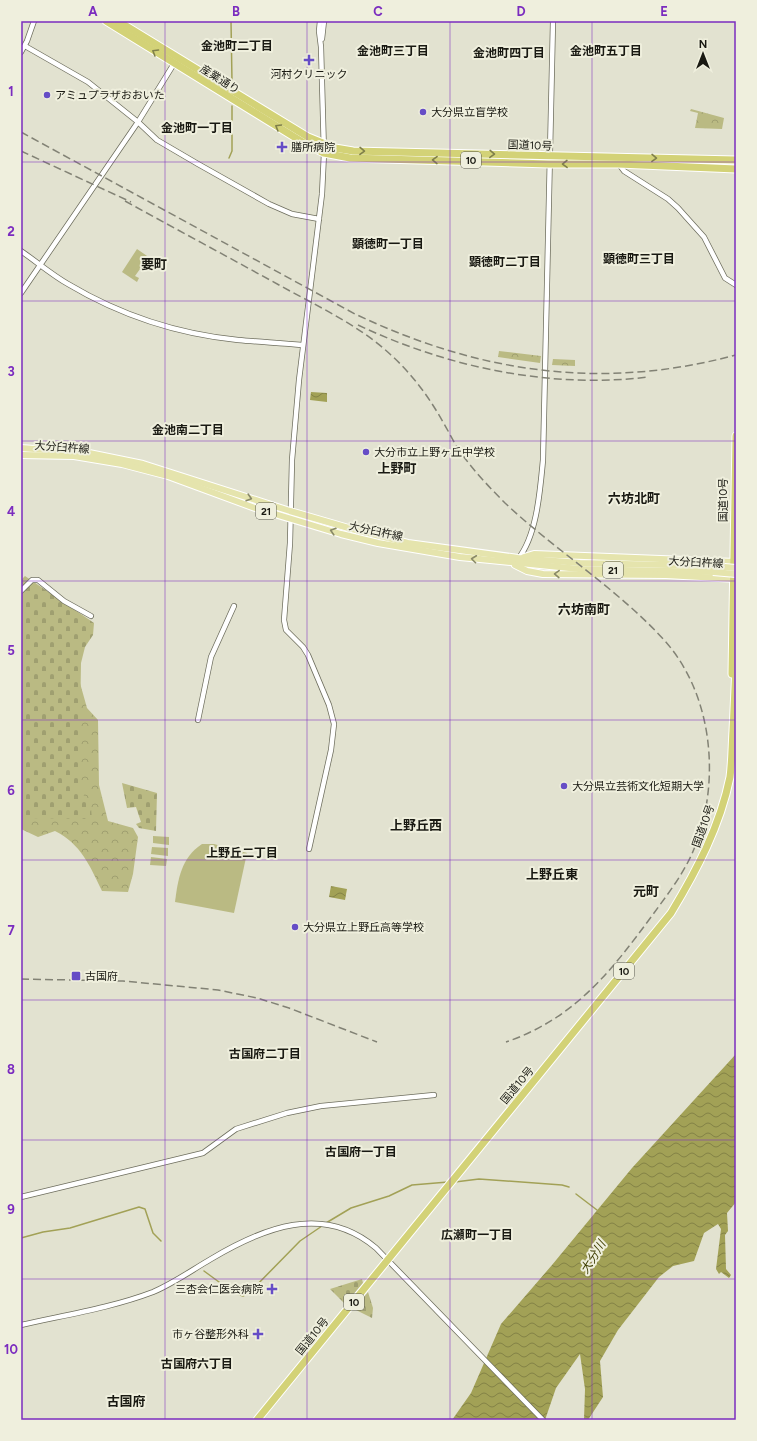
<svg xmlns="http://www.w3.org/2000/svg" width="757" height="1441" font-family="Figtree,'Noto Sans JP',sans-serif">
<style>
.forest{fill:url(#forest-crowns)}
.cemetery{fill:url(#cemetery-stones)}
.garden{fill:#baba83}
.water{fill:url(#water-waves)}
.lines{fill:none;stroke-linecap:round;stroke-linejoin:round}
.stream{stroke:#a2a156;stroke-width:1.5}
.minor-casing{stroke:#6e6e5e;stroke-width:6}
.major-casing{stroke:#fff;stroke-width:8}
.highway-casing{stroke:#fff;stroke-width:9}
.minor{stroke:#fff;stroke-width:4.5}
.major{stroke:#e5e4ad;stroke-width:6}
.highway{stroke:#d3d277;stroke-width:7}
.rail{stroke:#828275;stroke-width:1.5;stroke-dasharray:8 4;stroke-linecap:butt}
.major-bridge-casing{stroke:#fff;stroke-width:8;stroke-linecap:butt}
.major-bridge{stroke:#e5e4ad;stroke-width:6}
.oneway{stroke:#7f7f4a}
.oneway2{stroke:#898967}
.grid{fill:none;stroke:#7b2cbf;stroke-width:1;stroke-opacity:0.55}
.poi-dot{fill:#664dc6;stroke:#efefdd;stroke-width:1.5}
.labels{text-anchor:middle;stroke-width:4;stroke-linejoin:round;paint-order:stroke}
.shield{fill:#efefdd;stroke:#59594f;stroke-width:1}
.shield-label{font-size:10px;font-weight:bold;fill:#191912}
.poi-label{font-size:11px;fill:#191912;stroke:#efefdd;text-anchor:start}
.street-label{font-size:11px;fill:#191912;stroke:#efefdd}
.neighbourhood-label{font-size:12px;font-weight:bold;fill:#191912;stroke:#efefdd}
.water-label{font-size:12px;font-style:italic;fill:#3e3d00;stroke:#efefdd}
.quarter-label{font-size:13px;font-weight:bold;fill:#191912;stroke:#efefdd}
.neatline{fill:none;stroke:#7b2cbf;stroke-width:1.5}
.grid-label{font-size:13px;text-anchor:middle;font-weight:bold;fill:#7b2cbf}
</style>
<defs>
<pattern id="forest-crowns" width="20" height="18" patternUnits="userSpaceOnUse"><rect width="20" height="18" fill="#baba83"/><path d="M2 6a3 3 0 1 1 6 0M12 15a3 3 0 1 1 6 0" fill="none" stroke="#9f9f70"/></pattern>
<pattern id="cemetery-stones" width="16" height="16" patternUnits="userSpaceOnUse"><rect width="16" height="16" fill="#baba83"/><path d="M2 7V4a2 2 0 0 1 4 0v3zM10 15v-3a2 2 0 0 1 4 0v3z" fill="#9f9f70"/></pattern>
<pattern id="water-waves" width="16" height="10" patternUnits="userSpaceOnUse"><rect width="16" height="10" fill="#a2a156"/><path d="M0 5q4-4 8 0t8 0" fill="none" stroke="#838246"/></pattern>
</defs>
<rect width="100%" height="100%" fill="#e2e2d0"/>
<g class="forest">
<polygon points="691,109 724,118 722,129 695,128 698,113 690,111"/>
<polygon points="499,351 541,356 540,363 498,357"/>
<polygon points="553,359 575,360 575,366 552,365"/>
<path d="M 80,683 L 87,708 L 98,720 L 99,785 L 108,821 L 133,828 L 138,837 L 133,874 L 128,892 L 102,891 C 90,866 81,844 55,831 L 38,837 L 21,829 L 21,814 L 70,814 Z"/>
</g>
<g class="cemetery">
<polygon points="25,576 94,623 93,635 85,647 81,663 79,787 91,808 92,819 22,818 21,580"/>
<polygon points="122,783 157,793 156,831 139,828 136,824 141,822 136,807 127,808"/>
<polygon points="362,1279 363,1283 345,1304 330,1289"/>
<polygon points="368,1292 373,1308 372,1318 354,1309"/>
</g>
<g class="garden">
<polygon points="137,249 150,258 142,271 140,269 135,276 139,278 137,282 122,272"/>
<polygon points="153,836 169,837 169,845 153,843"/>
<path d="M 202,844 L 214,844 L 247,853 L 234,913 L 175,902 C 178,879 181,858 202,844 Z"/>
<polygon points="152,847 168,848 168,856 151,854"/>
<polygon points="151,857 167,859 166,866 150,865"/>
</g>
<g class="water">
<polygon points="311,392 327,393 327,402 310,400"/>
<polygon points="331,886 347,889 345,900 329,897"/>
<polygon points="736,1054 736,1202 727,1213 728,1231 725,1235 726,1269 731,1275 729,1278 721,1272 719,1274 716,1269 721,1229 718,1224 704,1233 694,1261 673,1266 659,1277 618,1330 600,1361 603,1397 588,1420 584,1420 585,1389 580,1354 556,1388 545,1420 452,1420 471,1393 501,1324 552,1265 632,1168"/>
</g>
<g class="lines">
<g class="stream">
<polyline points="231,21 232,82"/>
<polyline points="229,158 232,151 232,106"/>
<polyline points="455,1182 479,1179 562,1185 569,1187"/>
<polyline points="576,1194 597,1210"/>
<polyline points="326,1223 351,1208 389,1196 412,1185 448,1182"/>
<polyline points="21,1238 43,1232 70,1228 139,1207 145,1209 153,1233 161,1241"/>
<polyline points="204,1271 234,1293 243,1296 249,1293 300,1241 322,1226"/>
</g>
<g class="minor-casing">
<g id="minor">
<polyline points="322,39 324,21"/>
<polyline points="25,46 88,82 138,122 157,140 198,164 269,204 292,214 319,219"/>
<polyline points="21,52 27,41 34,21"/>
<polyline points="618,163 624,171 668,199 678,208 704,237 725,278 736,285"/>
<path d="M 21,251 C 37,262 52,275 68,284 C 120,315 178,334 238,340 C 259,342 281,343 302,345"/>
<polyline points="21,293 138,122 175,62"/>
<path d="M 518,559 C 537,535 540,491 543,460 L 553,21"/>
<polyline points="21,591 32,580 38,580 64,601 91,616"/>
<polyline points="198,720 211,657 234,606"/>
<polyline points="309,849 331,750 334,724 329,705 308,655 303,647 286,630 284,620 290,543 292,460 299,380 322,194 324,153 321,47 319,31 320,21"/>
<polyline points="21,1197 203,1153 236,1129 287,1113 321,1106 434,1095"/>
<path d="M 21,1325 C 65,1315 111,1308 153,1292 C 174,1283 192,1270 211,1259 C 263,1228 323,1203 376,1248 L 543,1420"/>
</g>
</g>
<g class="major-casing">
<g id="major">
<polyline points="21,448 89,453 143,464 290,511 352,529 408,543 518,558 580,563 713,566"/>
<polyline points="21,455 74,456 122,464 168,476 255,508 341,534 378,543 460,557 579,569 713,572"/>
<polyline points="524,557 534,554 736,562"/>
<polyline points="515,565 527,571 543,574 666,575 736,579"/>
</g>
</g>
<g class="highway-casing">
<g id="highway">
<polyline points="106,21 304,143 324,153 350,158 549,164 618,164 736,169"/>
<polyline points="118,21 308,137 335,148 353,151 736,160"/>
<polyline points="732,674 736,436"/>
<path d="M 257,1420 L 671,913 C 697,870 720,826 730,777 C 732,762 732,746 733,731 C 734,710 735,689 736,667"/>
</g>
</g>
<use href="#minor" class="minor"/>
<use href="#major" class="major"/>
<use href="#highway" class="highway"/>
<g class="rail">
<path d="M 21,132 L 355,314 C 480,373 601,391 736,355"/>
<polyline points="21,151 131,202"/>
<path d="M 125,201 C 176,229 228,257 279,285 C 317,306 359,325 391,355 C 412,374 429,397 443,422 C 449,432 454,443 461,453 C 474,471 489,487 505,503 C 556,551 618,589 665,641 C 712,694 720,777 697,841 C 688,868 670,891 654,913 C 612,970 576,1018 506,1042"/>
<path d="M 358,325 C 447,367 549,389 648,377"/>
<polyline points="21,979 123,981 218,990 257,998 289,1008 377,1042"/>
</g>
<g class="major-bridge-casing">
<g id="major-bridge">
<polyline points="713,566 736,568"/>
<polyline points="713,572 736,574"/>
</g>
</g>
<use href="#major-bridge" class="major-bridge"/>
</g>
<defs><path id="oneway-chevron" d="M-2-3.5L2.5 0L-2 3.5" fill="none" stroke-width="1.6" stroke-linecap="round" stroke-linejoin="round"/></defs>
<g class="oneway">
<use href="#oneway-chevron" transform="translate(155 52) rotate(-149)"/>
<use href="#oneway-chevron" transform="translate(278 127) rotate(-149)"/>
<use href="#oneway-chevron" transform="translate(362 151) rotate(1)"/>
<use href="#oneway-chevron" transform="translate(492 154) rotate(2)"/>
<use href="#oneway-chevron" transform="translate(654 158) rotate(1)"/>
<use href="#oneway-chevron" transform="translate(435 160) rotate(-179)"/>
<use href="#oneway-chevron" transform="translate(565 164) rotate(179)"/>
</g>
<g class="oneway2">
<use href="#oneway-chevron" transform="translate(249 498) rotate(17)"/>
<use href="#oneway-chevron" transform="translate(333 531) rotate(-163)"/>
<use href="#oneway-chevron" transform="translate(474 559) rotate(-173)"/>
<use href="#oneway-chevron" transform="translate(557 574) rotate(-178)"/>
</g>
<path class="grid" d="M 165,21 L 165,1420M 307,21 L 307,1420M 450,21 L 450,1420M 592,21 L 592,1420M 21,162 L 736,162M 21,301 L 736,301M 21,441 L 736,441M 21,581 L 736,581M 21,720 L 736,720M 21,860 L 736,860M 21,1000 L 736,1000M 21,1140 L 736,1140M 21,1279 L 736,1279"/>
<g class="poi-dot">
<path d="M307 54h4v4h4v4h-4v4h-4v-4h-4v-4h4z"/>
<circle cx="47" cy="95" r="4"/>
<circle cx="423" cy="112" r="4"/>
<path d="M280 141h4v4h4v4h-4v4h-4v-4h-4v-4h4z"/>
<circle cx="366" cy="452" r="4"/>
<circle cx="564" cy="786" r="4"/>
<circle cx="295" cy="927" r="4"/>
<rect x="71" y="971" width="10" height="10" rx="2"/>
<path d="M270 1283h4v4h4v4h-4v4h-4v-4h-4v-4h4z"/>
<path d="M256 1328h4v4h4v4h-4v4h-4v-4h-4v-4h4z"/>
</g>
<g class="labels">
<g class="shield">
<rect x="461" y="152" width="20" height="16" rx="3"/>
<rect x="256" y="503" width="20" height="16" rx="3"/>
<rect x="603" y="562" width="20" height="16" rx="3"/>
<rect x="614" y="963" width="20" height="16" rx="3"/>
<rect x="344" y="1294" width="20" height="16" rx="3"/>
</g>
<g class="shield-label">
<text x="471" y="164">10</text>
<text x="266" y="515">21</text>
<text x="613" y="574">21</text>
<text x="624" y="975">10</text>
<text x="354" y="1306">10</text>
</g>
<g class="poi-label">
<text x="309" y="78" text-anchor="middle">河村クリニック</text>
<text x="55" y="99">アミュプラザおおいた</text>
<text x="431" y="116">大分県立盲学校</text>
<text x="291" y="151">膳所病院</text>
<text x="374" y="456">大分市立上野ヶ丘中学校</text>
<text x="572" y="790">大分県立芸術文化短期大学</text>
<text x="303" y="931">大分県立上野丘高等学校</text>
<text x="85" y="980">古国府</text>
<text x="263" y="1293" text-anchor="end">三杏会仁医会病院</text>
<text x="249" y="1338" text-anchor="end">市ヶ谷整形外科</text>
</g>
<g class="street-label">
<text transform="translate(220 79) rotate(32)" y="4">産業通り</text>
<text transform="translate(530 145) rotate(2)" y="4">国道10号</text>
<text transform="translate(62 447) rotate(4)" y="4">大分臼杵線</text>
<text transform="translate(723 500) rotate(-90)" y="4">国道10号</text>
<text transform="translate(376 531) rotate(12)" y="4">大分臼杵線</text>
<text transform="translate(696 562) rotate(3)" y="4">大分臼杵線</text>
<text transform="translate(703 826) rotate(-70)" y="4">国道10号</text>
<text transform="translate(517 1085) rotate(-50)" y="4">国道10号</text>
<text transform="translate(312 1336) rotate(-51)" y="4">国道10号</text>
</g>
<g class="neighbourhood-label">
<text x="237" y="50">金池町二丁目</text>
<text x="393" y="55">金池町三丁目</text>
<text x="606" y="55">金池町五丁目</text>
<text x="509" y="57">金池町四丁目</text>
<text x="197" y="132">金池町一丁目</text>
<text x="388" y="248">顕徳町一丁目</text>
<text x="639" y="263">顕徳町三丁目</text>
<text x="505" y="266">顕徳町二丁目</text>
<text x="188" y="434">金池南二丁目</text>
<text x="242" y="857">上野丘二丁目</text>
<text x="265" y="1058">古国府二丁目</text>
<text x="361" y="1156">古国府一丁目</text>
<text x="477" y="1239">広瀬町一丁目</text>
<text x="197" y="1368">古国府六丁目</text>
</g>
<g class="water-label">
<text transform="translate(593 1257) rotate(-58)" y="4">大分川</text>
</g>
<g class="quarter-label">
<text x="154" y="269">要町</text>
<text x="397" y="473">上野町</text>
<text x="634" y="503">六坊北町</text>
<text x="584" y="614">六坊南町</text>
<text x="416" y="830">上野丘西</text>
<text x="552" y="879">上野丘東</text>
<text x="646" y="896">元町</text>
<text x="126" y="1406">古国府</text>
</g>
</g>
<rect width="757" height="1441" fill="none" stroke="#efefdd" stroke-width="44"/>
<g transform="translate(703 54)" stroke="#efefdd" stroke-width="3" paint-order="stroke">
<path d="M0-3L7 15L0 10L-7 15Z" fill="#191912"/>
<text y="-6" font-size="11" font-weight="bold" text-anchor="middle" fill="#191912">N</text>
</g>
<rect x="22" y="22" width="713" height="1397" class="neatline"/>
<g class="grid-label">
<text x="93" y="16">A</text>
<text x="236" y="16">B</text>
<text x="378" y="16">C</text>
<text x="521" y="16">D</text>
<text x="664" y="16">E</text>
<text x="11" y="96">1</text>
<text x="11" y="236">2</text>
<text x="11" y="376">3</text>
<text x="11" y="516">4</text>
<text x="11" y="655">5</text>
<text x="11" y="795">6</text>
<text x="11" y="935">7</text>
<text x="11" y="1074">8</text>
<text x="11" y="1214">9</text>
<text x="11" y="1354">10</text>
</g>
</svg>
